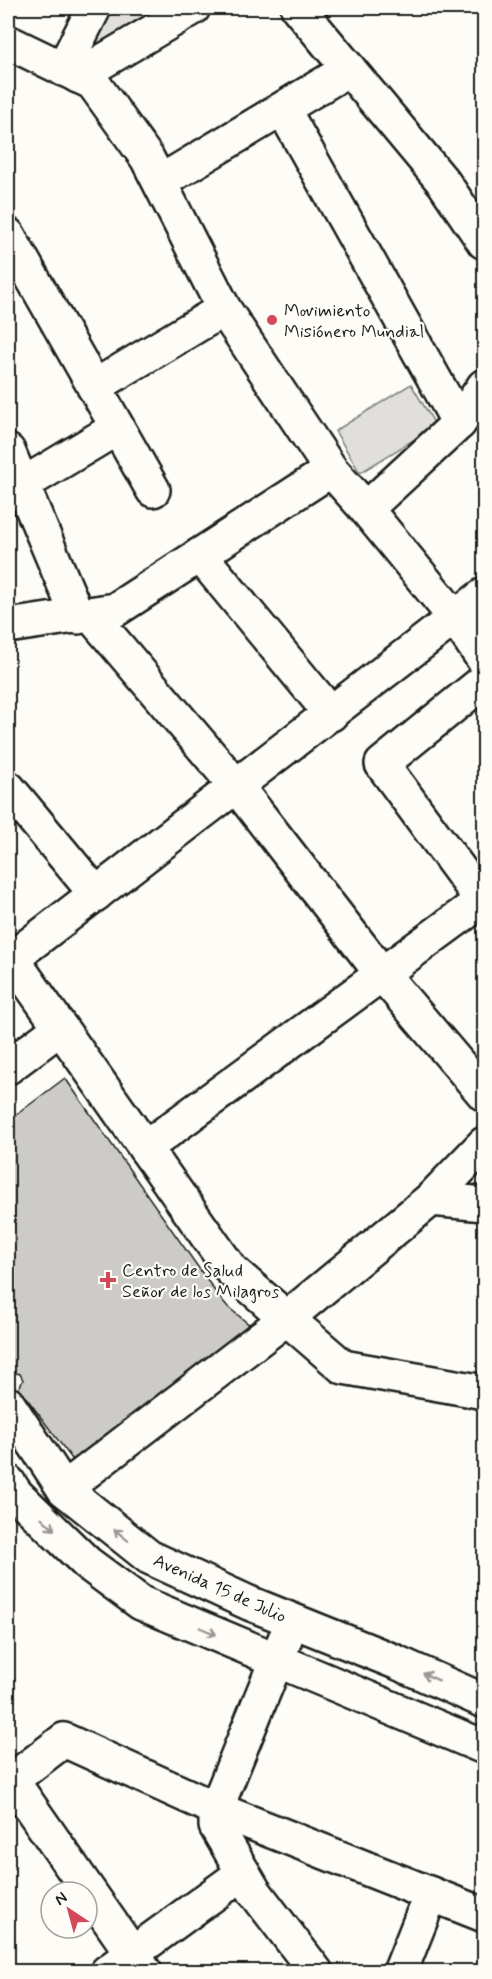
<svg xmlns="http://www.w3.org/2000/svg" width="492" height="1979" font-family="Mynerve,sans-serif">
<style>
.green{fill:#e0dfdb;stroke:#7e7e7c;stroke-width:1.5}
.building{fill:#cccbc8;stroke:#1c1c1c;stroke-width:1.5}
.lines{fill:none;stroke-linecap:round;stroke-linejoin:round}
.minor-casing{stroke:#1c1c1c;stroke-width:38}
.minor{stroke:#fdfcf7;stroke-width:33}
.oneway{stroke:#989794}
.poi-dot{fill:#d1495b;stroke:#fdfcf7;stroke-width:2}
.labels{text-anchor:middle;stroke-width:4.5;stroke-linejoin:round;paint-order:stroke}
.poi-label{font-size:18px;fill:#1c1c1c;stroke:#fdfcf7;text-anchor:start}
.street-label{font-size:18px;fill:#1c1c1c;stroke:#fdfcf7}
</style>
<rect width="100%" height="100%" fill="#fdfcf7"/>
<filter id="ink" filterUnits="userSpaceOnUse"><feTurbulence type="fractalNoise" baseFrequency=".0167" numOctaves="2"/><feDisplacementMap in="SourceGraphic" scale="12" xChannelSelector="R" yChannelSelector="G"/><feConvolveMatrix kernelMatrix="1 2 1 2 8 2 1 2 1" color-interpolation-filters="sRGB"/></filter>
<g filter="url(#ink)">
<g class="green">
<polygon points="103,8 174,8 93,49 86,43"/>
<polygon points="411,384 436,426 360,473 335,431"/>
</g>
<polygon class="building" points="65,1078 217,1294 228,1307 256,1330 78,1467 19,1388 23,1380 20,1374 8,1371 8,1121"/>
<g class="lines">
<g class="minor-casing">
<g id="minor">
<polyline points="298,8 444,183 484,242"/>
<polyline points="8,42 93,83 147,158 224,309 331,470 366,509 456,619 484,660"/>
<polyline points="63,69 94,8"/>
<polyline points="78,76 193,8"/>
<polyline points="283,109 459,423"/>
<polyline points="160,182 349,69"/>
<polyline points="8,235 153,490"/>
<polyline points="94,387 224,309"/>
<polyline points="8,451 78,617"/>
<polyline points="22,485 117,428"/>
<polyline points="366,509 459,423 484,386"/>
<polyline points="200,555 331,714"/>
<polyline points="90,614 237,787 382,974 484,1094"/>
<polyline points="8,626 115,610 331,470"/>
<polyline points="484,681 382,764 484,903"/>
<polyline points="8,788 96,894"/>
<polyline points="8,953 231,1270 343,1367 484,1392"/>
<polyline points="11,959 484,595"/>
<polyline points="8,1067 60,1028"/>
<polyline points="145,1148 484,899"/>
<polyline points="431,1199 484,1204"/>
<polyline points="8,1404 64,1489 149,1557 249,1603 396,1662 484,1701"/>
<polyline points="8,1482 16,1494 87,1563 141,1603 484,1747"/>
<polyline points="64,1489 287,1318 431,1199 484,1144"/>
<polyline points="285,1639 216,1809 216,1826 254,1891 316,1972"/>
<polyline points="8,1775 145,1972"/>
<polyline points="8,1783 64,1740 216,1809 484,1915"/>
<polyline points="107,1972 243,1873"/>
<polyline points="400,1972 431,1894"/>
</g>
</g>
<use href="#minor" class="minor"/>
</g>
<defs><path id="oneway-shaft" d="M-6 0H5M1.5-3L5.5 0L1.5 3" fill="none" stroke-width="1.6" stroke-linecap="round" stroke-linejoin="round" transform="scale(1.5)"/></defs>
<g class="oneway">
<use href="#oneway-shaft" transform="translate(48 1524) rotate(44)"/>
<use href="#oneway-shaft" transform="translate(121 1535) rotate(-141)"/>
<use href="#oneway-shaft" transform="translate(208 1631) rotate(23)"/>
<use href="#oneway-shaft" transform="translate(431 1677) rotate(-156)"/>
</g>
</g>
<g class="poi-dot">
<circle cx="272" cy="320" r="6"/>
<path d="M105 1271h6v6h6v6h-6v6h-6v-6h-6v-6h6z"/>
</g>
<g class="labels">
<g class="poi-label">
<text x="284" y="316">Movimiento<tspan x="284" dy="21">Misiónero Mundial</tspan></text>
<text x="122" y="1276">Centro de Salud<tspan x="122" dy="21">Señor de los Milagros</tspan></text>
</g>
<g class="street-label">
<text transform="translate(220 1588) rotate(24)" y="6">Avenida 15 de Julio</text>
</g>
</g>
<rect width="492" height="1979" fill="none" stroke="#fdfcf7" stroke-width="30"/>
<rect x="15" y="15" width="462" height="1949" fill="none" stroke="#1c1c1c" stroke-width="2" filter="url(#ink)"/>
<g transform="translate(69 1910) rotate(324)"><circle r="28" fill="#fdfcf7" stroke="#a3a29f" stroke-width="1.5"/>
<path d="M0-4.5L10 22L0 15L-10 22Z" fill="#d1495b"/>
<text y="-9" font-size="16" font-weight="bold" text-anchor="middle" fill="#1c1c1c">N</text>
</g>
</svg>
